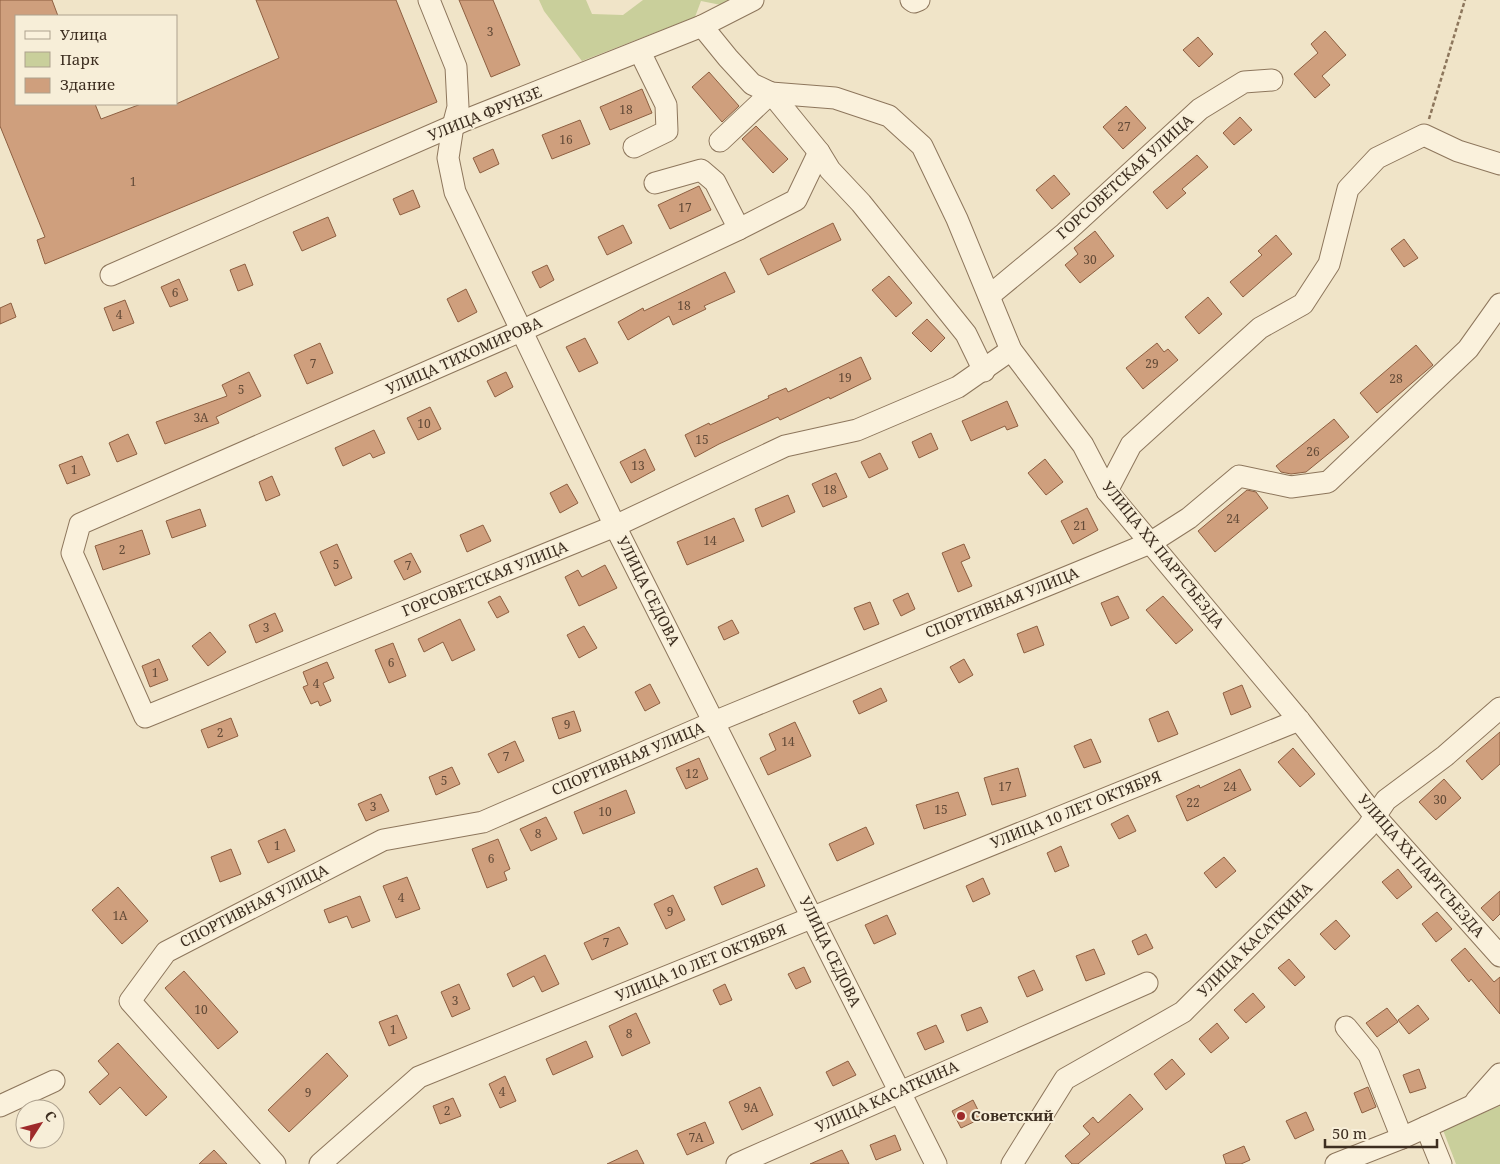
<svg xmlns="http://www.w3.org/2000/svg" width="1500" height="1164" font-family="'Noto Serif',serif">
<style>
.green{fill:#c9cf9b}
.building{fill:#cf9f7d;stroke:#8d5f41}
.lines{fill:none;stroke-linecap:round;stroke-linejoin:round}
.minor-casing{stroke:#8d765c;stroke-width:23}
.path{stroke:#8d765c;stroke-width:2.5;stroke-dasharray:4 2.5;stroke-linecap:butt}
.minor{stroke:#faf1dc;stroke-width:21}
.poi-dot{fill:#9e2a2b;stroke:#f7eed8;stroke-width:2}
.labels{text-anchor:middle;stroke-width:4;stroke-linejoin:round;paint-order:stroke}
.number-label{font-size:12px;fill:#624a37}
.street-label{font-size:15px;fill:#3d2e20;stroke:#f7eed8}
.poi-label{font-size:15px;font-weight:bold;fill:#3d2e20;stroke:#f7eed8;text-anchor:start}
</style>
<rect width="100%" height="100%" fill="#f0e4c8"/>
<g class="green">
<polygon points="539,0 586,0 592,14 623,15 643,0 737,0 726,6 701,1 695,17 582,61 544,11"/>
<polygon points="1500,1106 1500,1164 1456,1164 1443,1130"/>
</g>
<g class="building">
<polygon points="0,0 52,0 58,16 16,16 16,104 95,104 101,119 141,104 176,104 279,58 256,0 396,0 437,102 45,264 37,240 45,237 0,126"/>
<polygon points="459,0 493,0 520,65 491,77"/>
<polygon points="1325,31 1346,55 1322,76 1330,85 1315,98 1294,74 1318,53 1311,44"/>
<polygon points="1198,37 1213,54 1199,67 1183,50"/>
<polygon points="709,72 739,106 722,122 692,87"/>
<polygon points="642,89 652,113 610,130 600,107"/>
<polygon points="1126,106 1146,128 1123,149 1103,127"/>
<polygon points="1240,117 1252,130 1234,145 1223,133"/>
<polygon points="580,120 590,144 552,159 542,135"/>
<polygon points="756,126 788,159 773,173 742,139"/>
<polygon points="493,149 499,164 480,173 473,158"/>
<polygon points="1197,155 1208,167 1182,189 1186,193 1167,209 1153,192"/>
<polygon points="1054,175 1070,194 1052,209 1036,190"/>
<polygon points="699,186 711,210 670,229 658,205"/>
<polygon points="413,190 420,207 400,215 393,199"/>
<polygon points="328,217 336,236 302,251 293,232"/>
<polygon points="833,223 841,240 768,275 760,259"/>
<polygon points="623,225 632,243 607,255 598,237"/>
<polygon points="1095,231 1114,256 1080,283 1065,265 1078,254 1074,248"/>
<polygon points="1276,235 1292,254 1243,297 1230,282 1262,255 1258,251"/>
<polygon points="1404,239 1418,258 1404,267 1391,249"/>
<polygon points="245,264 253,285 238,291 230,270"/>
<polygon points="547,265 554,280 540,288 532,272"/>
<polygon points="725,272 735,292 704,306 706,309 673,325 669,316 628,340 618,322 643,308 644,311"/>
<polygon points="889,276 912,303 896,317 872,290"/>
<polygon points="179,279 188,300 170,307 161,287"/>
<polygon points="466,289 477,312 458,322 447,299"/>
<polygon points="1208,297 1222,314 1199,334 1185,317"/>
<polygon points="125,300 134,323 113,331 104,308"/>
<polygon points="11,303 16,317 0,324 0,308"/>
<polygon points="927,319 945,338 931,352 912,333"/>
<polygon points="585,338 598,363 579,372 566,347"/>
<polygon points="320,343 333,373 307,384 294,355"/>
<polygon points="1157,343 1164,352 1168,349 1178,360 1143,389 1126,368"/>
<polygon points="1416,345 1433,365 1377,413 1360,393"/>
<polygon points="861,357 871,379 830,399 829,397 780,420 778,417 719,444 695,457 685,435 709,423 710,425 769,398 768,396 786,388 788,392"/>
<polygon points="249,372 261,396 216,417 219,423 165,444 156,422 227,396 222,385"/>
<polygon points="506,372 513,387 495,397 487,381"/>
<polygon points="1007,401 1018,426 1007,430 1005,426 971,441 962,421"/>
<polygon points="430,407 441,429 418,440 407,418"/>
<polygon points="1334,419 1349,437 1306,472 1291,474 1281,472 1276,466"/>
<polygon points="374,430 385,453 373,458 370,453 343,466 335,448"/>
<polygon points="931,433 938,449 919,458 912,442"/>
<polygon points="128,434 137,454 117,462 109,443"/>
<polygon points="645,449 655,470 631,483 620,462"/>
<polygon points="880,453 888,469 869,478 861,462"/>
<polygon points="82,456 90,475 67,484 59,465"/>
<polygon points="1045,459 1063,482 1046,495 1028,473"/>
<polygon points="836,473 847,497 823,507 812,484"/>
<polygon points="272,476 280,495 266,501 259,482"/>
<polygon points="567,484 578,503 560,513 550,493"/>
<polygon points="1247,490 1256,492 1268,508 1215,552 1198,531"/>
<polygon points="788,495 795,512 762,527 755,509"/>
<polygon points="1087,508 1098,530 1073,544 1061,521"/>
<polygon points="200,509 206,526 172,538 166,521"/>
<polygon points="734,518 744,541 687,565 677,542"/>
<polygon points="483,525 491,541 467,552 460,535"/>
<polygon points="142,530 150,554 103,570 95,546"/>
<polygon points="337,544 352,578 335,586 320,552"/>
<polygon points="964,544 970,558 961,562 972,586 958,592 942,553"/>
<polygon points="411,553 421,572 404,580 394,561"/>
<polygon points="605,565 617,588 579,606 565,577 578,570 582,577"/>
<polygon points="908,593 915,609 901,616 893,600"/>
<polygon points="500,596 509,612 497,618 488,602"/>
<polygon points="1118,596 1129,618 1111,626 1101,603"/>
<polygon points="1163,596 1193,630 1176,644 1146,610"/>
<polygon points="870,602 879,624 864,630 854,608"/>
<polygon points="275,613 283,631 256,643 249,625"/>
<polygon points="460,619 475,650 452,661 443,642 424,652 418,639"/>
<polygon points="732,620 739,633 724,640 718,627"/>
<polygon points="584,626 597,648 579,658 567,635"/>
<polygon points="1037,626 1044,645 1024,653 1017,634"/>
<polygon points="210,632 226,652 208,666 192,646"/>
<polygon points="393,643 406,676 389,683 375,650"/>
<polygon points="159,659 168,680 150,687 142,666"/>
<polygon points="964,659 973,675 959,683 950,667"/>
<polygon points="327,662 334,678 323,683 331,701 320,706 318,701 311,704 303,687 308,685 303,672"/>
<polygon points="650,684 660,703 645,711 635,692"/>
<polygon points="1242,685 1251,707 1231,715 1223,693"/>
<polygon points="881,688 887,701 859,714 853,701"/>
<polygon points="574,711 581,731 559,739 552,718"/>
<polygon points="1168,711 1178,734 1158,742 1149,719"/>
<polygon points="231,718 238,736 208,748 201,730"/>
<polygon points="795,722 811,756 768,775 760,758 776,750 769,734"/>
<polygon points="1500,732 1500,764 1482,780 1466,761"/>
<polygon points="1091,739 1101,762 1084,768 1074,746"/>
<polygon points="515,741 524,761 498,773 488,754"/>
<polygon points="1293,748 1315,774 1300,787 1278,762"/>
<polygon points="699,758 708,779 686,789 676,768"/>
<polygon points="452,767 460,784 436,795 429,777"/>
<polygon points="1018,768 1026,796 992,805 984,778"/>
<polygon points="1240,769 1251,790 1187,821 1176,796 1199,785 1200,788"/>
<polygon points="1444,779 1461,798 1436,820 1419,802"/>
<polygon points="626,790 635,813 583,834 574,812"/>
<polygon points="958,792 966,815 924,829 916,805"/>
<polygon points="381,794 389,811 366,821 358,804"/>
<polygon points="1128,815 1136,831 1119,839 1111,824"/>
<polygon points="546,817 557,839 531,851 520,829"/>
<polygon points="866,827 874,844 837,861 829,844"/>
<polygon points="285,829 295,851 268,863 258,841"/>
<polygon points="498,839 510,869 504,872 507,880 487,888 472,849"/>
<polygon points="1061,846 1069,866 1055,872 1047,853"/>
<polygon points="231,849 241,874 220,882 211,857"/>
<polygon points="1224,857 1236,871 1216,888 1204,873"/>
<polygon points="757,868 765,886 722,905 714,887"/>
<polygon points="1398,869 1412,887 1397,899 1382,882"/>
<polygon points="407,877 420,909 396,918 383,886"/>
<polygon points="983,878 990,894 973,902 966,886"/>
<polygon points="118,887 148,921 122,944 92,910"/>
<polygon points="1500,891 1500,914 1493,921 1481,908"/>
<polygon points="673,895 685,920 666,929 654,904"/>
<polygon points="360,896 370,921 352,928 347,916 329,923 324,910"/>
<polygon points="1437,912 1452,929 1436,942 1422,924"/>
<polygon points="887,915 896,934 874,944 865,925"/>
<polygon points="1336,920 1350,936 1335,950 1320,934"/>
<polygon points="619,927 628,944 592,960 584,943"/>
<polygon points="1146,934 1153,948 1138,955 1132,941"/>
<polygon points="1465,948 1494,982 1500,977 1500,1014 1471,979 1469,982 1451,960"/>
<polygon points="1094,949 1105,974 1086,981 1076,956"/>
<polygon points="545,955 559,984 542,992 534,976 513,987 507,974"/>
<polygon points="1289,959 1305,977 1295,986 1278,968"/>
<polygon points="804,967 811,982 796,989 788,974"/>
<polygon points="1034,970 1043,990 1027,997 1018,977"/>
<polygon points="184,971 238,1032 218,1049 165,988"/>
<polygon points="459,984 470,1009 452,1017 441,992"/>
<polygon points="725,984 732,1000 720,1005 713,990"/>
<polygon points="1253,993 1265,1007 1246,1023 1234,1010"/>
<polygon points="1418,1005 1429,1019 1409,1034 1398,1020"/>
<polygon points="981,1007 988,1022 967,1031 961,1015"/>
<polygon points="1387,1008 1398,1022 1377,1037 1366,1023"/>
<polygon points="636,1013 650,1043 622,1056 609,1026"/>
<polygon points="397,1015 407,1038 389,1046 379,1022"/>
<polygon points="1217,1023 1229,1038 1211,1053 1199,1039"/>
<polygon points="936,1025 944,1042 925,1050 917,1033"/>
<polygon points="586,1041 593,1057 553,1075 546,1059"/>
<polygon points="118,1043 167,1097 146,1116 120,1087 100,1105 89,1092 109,1074 98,1061"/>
<polygon points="327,1053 348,1076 289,1132 268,1110"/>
<polygon points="1172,1059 1185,1074 1166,1090 1154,1074"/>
<polygon points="848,1061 856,1075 833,1086 826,1072"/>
<polygon points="1419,1069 1426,1088 1410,1093 1403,1075"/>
<polygon points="505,1076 516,1101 500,1108 489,1084"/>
<polygon points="760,1087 773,1115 742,1130 729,1102"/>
<polygon points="1368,1087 1376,1107 1362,1113 1354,1093"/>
<polygon points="1130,1094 1143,1109 1078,1164 1072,1164 1065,1156 1090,1134 1083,1126 1093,1117 1098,1123"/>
<polygon points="453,1098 461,1116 440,1124 433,1106"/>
<polygon points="973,1100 982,1118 961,1128 952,1111"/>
<polygon points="1306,1112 1314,1130 1295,1139 1286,1121"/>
<polygon points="705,1122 714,1143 687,1155 677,1134"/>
<polygon points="895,1135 901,1150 876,1160 870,1145"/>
<polygon points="1244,1146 1250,1160 1241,1164 1226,1164 1223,1155"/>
<polygon points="214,1150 227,1164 199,1164"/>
<polygon points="637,1150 644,1164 607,1164"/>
<polygon points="842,1150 849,1164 810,1164"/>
</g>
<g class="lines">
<g class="minor-casing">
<g id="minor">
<polyline points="429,0 456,67 458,107 453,126 448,158 455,192 615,526 936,1164"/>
<polyline points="911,0 914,2 919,0"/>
<polyline points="702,26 728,58 752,84 771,93 819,152 830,170 861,203 966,334 984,371"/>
<polyline points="771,93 835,98 889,116 922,146 957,219 1011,350 1083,445 1107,491 1299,720 1375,816 1500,956"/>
<polyline points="720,141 771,93"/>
<polyline points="634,147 667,131 666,105 640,52"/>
<polyline points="819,152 796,200 739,229 532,326 80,524 72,553 145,717 615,526 785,446 857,430 958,387 1011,350"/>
<polyline points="655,183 701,170 715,182 739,229"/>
<polyline points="111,275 466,120 702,26 753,0"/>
<polyline points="989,296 1065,233 1200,109 1244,82 1272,80"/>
<polyline points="1107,491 1131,445 1260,328 1303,304 1329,264 1348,189 1377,158 1424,135 1458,151 1500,164"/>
<polyline points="1346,1027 1369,1055 1402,1138"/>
<polyline points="1476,1101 1500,1074"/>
<polyline points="0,1106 54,1081"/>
<polyline points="1426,1127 1441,1164"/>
<polyline points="275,1164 130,1001 166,952 383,840 483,822 714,722 1150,543 1189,518 1239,476 1291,487 1328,482 1468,349 1500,304"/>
<polyline points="320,1164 419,1077 1299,720"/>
<polyline points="737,1164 1147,983"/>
<polyline points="1012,1164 1065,1079 1183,1012 1367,828 1386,800 1445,756 1500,708"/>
<polyline points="1336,1164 1402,1138 1500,1093"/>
</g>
</g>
<polyline class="path" points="1429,119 1465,0"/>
<use href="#minor" class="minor"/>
</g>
<circle class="poi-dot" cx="961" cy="1116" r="5"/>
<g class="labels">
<g class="number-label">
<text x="490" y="36">3</text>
<text x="626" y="114">18</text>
<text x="1124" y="131">27</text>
<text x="566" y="144">16</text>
<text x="133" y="186">1</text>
<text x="685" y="212">17</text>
<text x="1090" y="264">30</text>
<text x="175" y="297">6</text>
<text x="684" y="310">18</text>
<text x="119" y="319">4</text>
<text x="313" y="368">7</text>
<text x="1152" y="368">29</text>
<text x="845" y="382">19</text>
<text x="1396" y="383">28</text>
<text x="241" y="394">5</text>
<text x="201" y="422">3А</text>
<text x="424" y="428">10</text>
<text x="702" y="444">15</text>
<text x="1313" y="456">26</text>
<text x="638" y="470">13</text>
<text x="74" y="474">1</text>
<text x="830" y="494">18</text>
<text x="1233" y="523">24</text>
<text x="1080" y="530">21</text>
<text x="710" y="545">14</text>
<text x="122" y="554">2</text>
<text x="336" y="569">5</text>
<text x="408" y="570">7</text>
<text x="266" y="632">3</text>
<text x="391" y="667">6</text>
<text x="155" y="677">1</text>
<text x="316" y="688">4</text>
<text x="567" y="729">9</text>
<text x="220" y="737">2</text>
<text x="788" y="746">14</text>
<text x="506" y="761">7</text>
<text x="692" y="778">12</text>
<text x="444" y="785">5</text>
<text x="1005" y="791">17</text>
<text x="1230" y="791">24</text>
<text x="1440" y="804">30</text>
<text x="1193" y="807">22</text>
<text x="373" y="811">3</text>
<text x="941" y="814">15</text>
<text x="605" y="816">10</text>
<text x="538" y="838">8</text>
<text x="277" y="850">1</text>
<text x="491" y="863">6</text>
<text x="401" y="902">4</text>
<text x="670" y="916">9</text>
<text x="120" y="920">1А</text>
<text x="606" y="947">7</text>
<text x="455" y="1005">3</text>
<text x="201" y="1014">10</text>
<text x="393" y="1034">1</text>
<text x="629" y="1038">8</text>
<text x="502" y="1096">4</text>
<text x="308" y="1097">9</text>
<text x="751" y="1112">9А</text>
<text x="447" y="1115">2</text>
<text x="696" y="1142">7А</text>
</g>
<g class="street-label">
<text transform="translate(485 114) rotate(-22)" y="5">УЛИЦА ФРУНЗЕ</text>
<text transform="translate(1125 177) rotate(-42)" y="5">ГОРСОВЕТСКАЯ УЛИЦА</text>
<text transform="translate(464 356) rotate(-24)" y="5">УЛИЦА ТИХОМИРОВА</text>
<text transform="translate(1163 555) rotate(51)" y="5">УЛИЦА XX ПАРТСЪЕЗДА</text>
<text transform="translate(485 579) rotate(-22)" y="5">ГОРСОВЕТСКАЯ УЛИЦА</text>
<text transform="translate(648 591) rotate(63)" y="5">УЛИЦА СЕДОВА</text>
<text transform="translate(1002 603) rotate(-22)" y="5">СПОРТИВНАЯ УЛИЦА</text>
<text transform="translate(628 759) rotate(-23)" y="5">СПОРТИВНАЯ УЛИЦА</text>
<text transform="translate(1076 810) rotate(-22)" y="5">УЛИЦА 10 ЛЕТ ОКТЯБРЯ</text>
<text transform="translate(1421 866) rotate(49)" y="5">УЛИЦА XX ПАРТСЪЕЗДА</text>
<text transform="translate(254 906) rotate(-27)" y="5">СПОРТИВНАЯ УЛИЦА</text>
<text transform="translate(1255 940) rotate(-45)" y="5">УЛИЦА КАСАТКИНА</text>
<text transform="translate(830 952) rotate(64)" y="5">УЛИЦА СЕДОВА</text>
<text transform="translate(701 963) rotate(-22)" y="5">УЛИЦА 10 ЛЕТ ОКТЯБРЯ</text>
<text transform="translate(887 1097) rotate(-24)" y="5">УЛИЦА КАСАТКИНА</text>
</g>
<g class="poi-label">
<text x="971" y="1121">Советский</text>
</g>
</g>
<rect x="15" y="15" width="162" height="90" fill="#f7eed8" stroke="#ada18e"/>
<rect x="25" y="31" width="25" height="8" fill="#faf1dc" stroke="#ada18e"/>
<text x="60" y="40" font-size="15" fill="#3d2e20">Улица</text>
<rect x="25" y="52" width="25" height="15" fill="#c9cf9b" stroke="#ada18e"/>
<text x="60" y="65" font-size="15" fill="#3d2e20">Парк</text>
<rect x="25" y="78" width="25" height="15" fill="#cf9f7d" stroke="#ada18e"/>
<text x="60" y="90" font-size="15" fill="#3d2e20">Здание</text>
<g transform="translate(40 1124) rotate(54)"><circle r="24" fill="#f7eed8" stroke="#ada18e"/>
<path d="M0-4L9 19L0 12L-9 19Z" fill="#9e2a2b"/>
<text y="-8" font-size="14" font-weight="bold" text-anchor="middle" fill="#3d2e20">С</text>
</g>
<path d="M1325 1139v8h112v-8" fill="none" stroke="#3d2e20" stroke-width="2.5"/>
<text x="1332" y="1139" font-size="15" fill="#3d2e20" stroke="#f7eed8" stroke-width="4" paint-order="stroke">50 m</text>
</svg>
